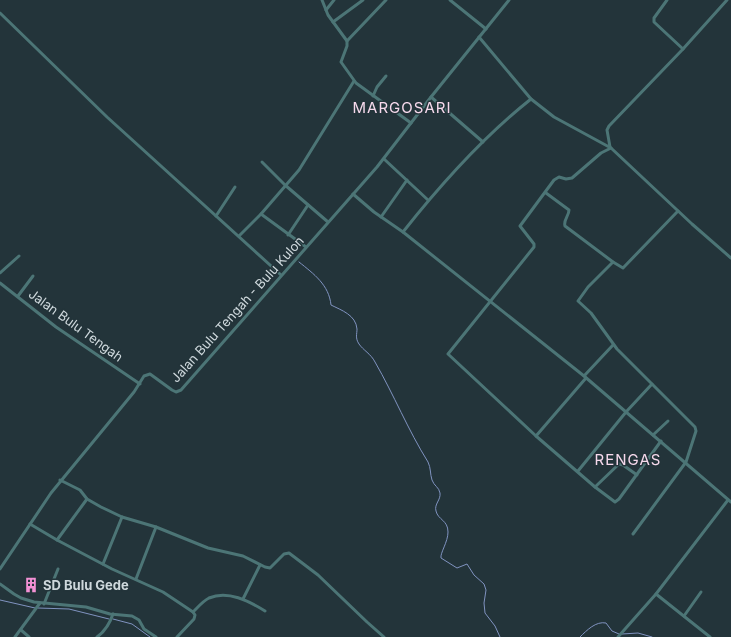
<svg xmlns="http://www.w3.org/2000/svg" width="731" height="637" font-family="Inter,sans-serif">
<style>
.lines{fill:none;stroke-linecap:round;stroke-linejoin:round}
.stream{stroke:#8093c0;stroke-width:1}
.street{stroke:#4c7576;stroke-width:3}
.labels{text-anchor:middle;stroke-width:3;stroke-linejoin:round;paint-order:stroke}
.street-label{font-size:13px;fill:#ced8dc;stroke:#23343a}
.poi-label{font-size:13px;font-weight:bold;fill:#ced8dc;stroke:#23343a;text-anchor:start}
.quarter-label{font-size:15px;letter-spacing:1px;fill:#f6d9ec;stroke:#23343a}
</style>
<rect width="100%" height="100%" fill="#23343a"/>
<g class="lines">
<g class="stream">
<path d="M 299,262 C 314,274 329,285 331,305 C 341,310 356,315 357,329 C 357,334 355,338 359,344 C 363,350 371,354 375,362 C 394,395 408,430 428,462 C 431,468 430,474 432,480 C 434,486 439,487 440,493 C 441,500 434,504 436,511 C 438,520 448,520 448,532 C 448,542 440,553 441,558 L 457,568 L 467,564 L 474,575 L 484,584 L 486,590 L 484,603 L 485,613 L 495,626 L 500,637"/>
<polyline points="0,600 35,608"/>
<polyline points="38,608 69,609 109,619"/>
<polyline points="113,619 132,624 150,637"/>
<polyline points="622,634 638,633 652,637"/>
<path d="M 580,637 C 587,630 596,621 606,623 L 612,631 L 619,634"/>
</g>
<g class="street">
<polyline points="322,0 328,15 347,41 347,46 341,62 356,83 411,123"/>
<polyline points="450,0 486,29"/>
<polyline points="326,10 334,0"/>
<polyline points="0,13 107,117 281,275"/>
<polyline points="333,22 363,0"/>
<polyline points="479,37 531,99 554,117 611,148 692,224 731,258"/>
<polyline points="347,41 386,0"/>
<polyline points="683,49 727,0"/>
<polyline points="373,96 377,87 386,76"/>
<polyline points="431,97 483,142"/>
<polyline points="610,147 607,130 609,126 683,49 654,22 654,18 667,0"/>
<polyline points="611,148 601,153 572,178 566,179 559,177 554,180 520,226 534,244 534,247 448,354 536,436 595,487 615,502 619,499 661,441"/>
<polyline points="384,159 428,200"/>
<polyline points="262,162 285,185 328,222"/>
<path d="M 546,193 L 569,210 C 569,216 563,220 565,226 L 613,262 L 623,268 L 678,211"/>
<polyline points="353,194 374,212 403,232 584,376 731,502"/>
<polyline points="261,214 306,247"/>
<polyline points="216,216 235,187"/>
<polyline points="381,217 407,180"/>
<path d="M 403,232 C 441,184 483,137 531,99"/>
<polyline points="288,235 308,205"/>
<polyline points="239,236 261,214 299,170 354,81"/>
<polyline points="613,262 588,287 578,301 591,313 617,349 695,427 696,431 686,462 633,534"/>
<polyline points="0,273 19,256"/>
<polyline points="0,283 56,327 140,384"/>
<polyline points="18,296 33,276"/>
<polyline points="584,376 613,345"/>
<polyline points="653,435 668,421"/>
<polyline points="536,436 586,378"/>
<polyline points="578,471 626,412 652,384"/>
<polyline points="60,480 80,490 87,499 101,507 122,517 156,527 208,548 243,556 265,567 270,568 284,554 289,553 318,575 367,622 384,637"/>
<polyline points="595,487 619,464 623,465 637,475"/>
<polyline points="30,524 57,540 112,569 163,592 193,612 195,615 194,619 177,637"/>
<polyline points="57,540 87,499"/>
<polyline points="103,564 122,517"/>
<polyline points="0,569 51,493 134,392 144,376 150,374 172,390 176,392 181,390 377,167 431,97 509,0"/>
<polyline points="136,579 156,527"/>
<polyline points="0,584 14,594 21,598 34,602 86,607 110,614 132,616 139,620 144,629 156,637"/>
<polyline points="656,594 710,637"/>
<polyline points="243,599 260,565"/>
<polyline points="44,604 58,569"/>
<path d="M 193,612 C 198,607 203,601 209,598 C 228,590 249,601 265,611"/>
<polyline points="684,616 701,592"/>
<polyline points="21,630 29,637"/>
<polyline points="15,637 40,603"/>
<path d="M 97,637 C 104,632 110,623 113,614"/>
<polyline points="618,637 656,594 728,500"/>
</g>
</g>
<defs>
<g id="building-bare" transform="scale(1.2)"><path d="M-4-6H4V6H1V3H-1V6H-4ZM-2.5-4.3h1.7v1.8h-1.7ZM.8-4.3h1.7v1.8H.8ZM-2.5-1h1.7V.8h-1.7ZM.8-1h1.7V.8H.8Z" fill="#f391d5" stroke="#23343a" stroke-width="2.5" paint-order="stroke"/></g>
</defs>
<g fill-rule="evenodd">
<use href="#building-bare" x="31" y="585"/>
</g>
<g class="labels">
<g class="street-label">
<text transform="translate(237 309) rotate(-48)" y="5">Jalan Bulu Tengah - Bulu Kulon</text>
<text transform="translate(76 325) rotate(36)" y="5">Jalan Bulu Tengah</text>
</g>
<g class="poi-label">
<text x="43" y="590">SD Bulu Gede</text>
</g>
<g class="quarter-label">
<text x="402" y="113">MARGOSARI</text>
<text x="628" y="465">RENGAS</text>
</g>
</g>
</svg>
